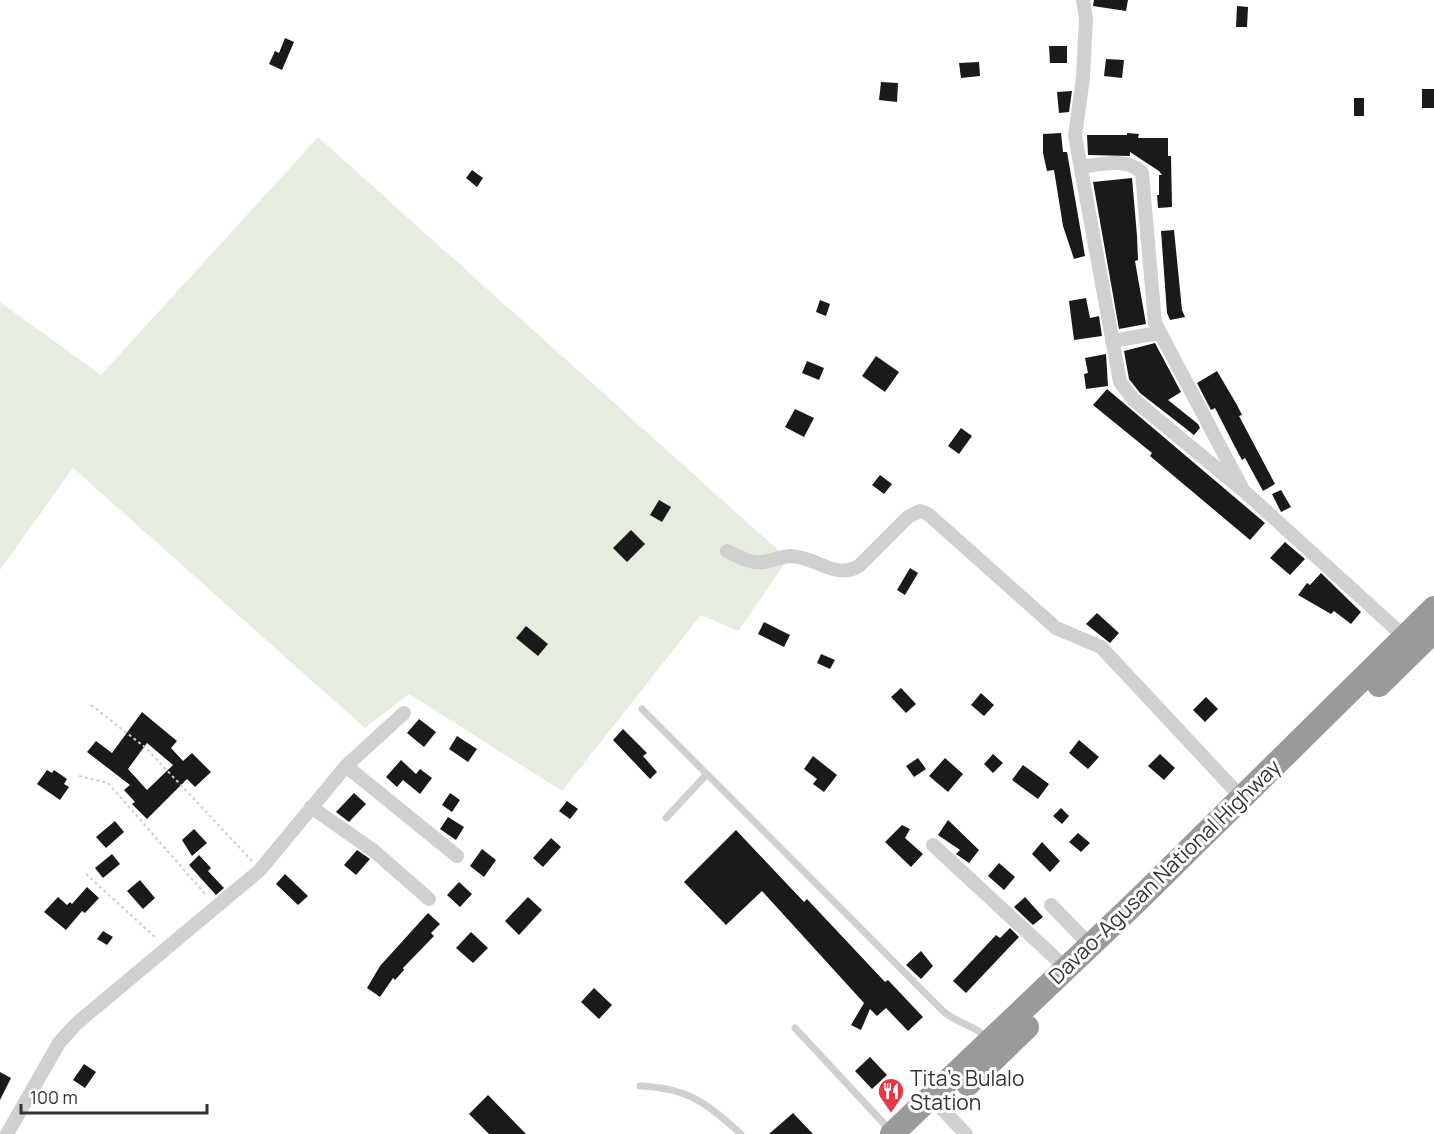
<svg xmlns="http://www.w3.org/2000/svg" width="1434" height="1134" font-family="Manrope,sans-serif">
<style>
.green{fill:#e6ecdf}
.building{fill:#1a1a1a;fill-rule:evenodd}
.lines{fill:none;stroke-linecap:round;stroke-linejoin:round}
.path{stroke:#cdcdcd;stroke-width:2;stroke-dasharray:3 3;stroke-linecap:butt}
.lane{stroke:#d0d0d0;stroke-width:7}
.street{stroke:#d0d0d0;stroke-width:14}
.highway{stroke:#9a9a9a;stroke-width:24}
.labels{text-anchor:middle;stroke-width:6;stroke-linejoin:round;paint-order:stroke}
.street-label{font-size:21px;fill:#333;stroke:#fff}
.poi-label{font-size:21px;fill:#333;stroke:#fff;text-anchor:start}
</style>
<rect width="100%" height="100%" fill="#fff"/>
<polygon class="green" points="318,137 788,559 738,631 701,615 562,791 409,694 365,728 73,468 0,570 0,302 101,375"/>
<g class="building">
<polygon points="1094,0 1128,0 1126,11 1093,6"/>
<polygon points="1237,6 1248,7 1247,27 1236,27"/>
<polygon points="285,38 294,42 282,70 269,64 275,51 279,53"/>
<polygon points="1049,46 1067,46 1067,63 1050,63"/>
<polygon points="1106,59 1124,60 1122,78 1104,76"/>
<polygon points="979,62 980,76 961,78 959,63"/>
<polygon points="881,82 898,83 897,102 879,100"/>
<rect x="1422" y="89" width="12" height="19"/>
<polygon points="1072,91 1069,112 1059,113 1057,92"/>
<rect x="1354" y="98" width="10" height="18"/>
<polygon points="1061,133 1063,152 1067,152 1085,256 1074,259 1063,226 1054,170 1047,171 1043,153 1043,134"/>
<polygon points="1127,133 1139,134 1138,138 1168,138 1168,156 1171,156 1172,207 1158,208 1157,195 1159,195 1159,175 1162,175 1159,171 1130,152 1130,156 1088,155 1087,135 1127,135"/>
<polygon points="472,170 483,178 477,187 466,178"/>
<polygon points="1132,178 1137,236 1138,260 1135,261 1146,324 1119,329 1093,182"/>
<polygon points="1174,230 1182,310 1185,317 1170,320 1167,313 1161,231"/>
<polygon points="1086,298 1090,318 1099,316 1102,336 1074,340 1069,301"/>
<polygon points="820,300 830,304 826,316 816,312"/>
<polygon points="1155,343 1181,392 1168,400 1198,424 1200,428 1194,435 1140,393 1129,379 1124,351"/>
<polygon points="1106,354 1108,386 1086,389 1084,374 1088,373 1085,358"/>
<polygon points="876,356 899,372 885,392 862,376"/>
<polygon points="807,361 824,368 819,380 802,373"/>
<polygon points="1217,371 1237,405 1242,415 1239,416 1275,484 1263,491 1245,458 1242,460 1234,445 1215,408 1211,410 1197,383"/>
<polygon points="1107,389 1265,523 1250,540 1150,456 1152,453 1093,405"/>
<polygon points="795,409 814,418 804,437 785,427"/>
<polygon points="961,428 972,436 959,454 948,446"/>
<polygon points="880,475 892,484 884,494 872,485"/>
<polygon points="1281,490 1291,507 1281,512 1272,494"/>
<polygon points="659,500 671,507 662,522 650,515"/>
<polygon points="631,530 645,544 627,562 613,548"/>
<polygon points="1285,542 1305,559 1290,575 1270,558"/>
<polygon points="910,568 918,573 905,595 897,590"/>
<polygon points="1321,573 1361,612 1351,624 1334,611 1331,614 1298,595 1307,583 1310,585"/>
<polygon points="1097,613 1119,633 1110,643 1086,624"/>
<polygon points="764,622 790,635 784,647 758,634"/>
<polygon points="526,626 548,644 538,656 516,638"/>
<polygon points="821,654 835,660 830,669 817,663"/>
<polygon points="901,688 916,704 906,713 891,697"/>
<polygon points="981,693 994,705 984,716 971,705"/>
<polygon points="1206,697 1218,709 1205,722 1193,710"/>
<path d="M 142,712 L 177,741 L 171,748 L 183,761 L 192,753 L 211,772 L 195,787 L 187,779 L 147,819 L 132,804 L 135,802 L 124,790 L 130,785 L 87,752 L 96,741 L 112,753 ZM 147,743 L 173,765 L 147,790 L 128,769 Z"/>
<polygon points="419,719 436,732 424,747 407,733"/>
<polygon points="623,729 647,753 643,756 657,772 650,779 613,740"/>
<polygon points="457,736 477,749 468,762 449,749"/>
<polygon points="1079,740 1099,757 1088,769 1069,753"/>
<polygon points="993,754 1003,763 993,773 984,764"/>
<polygon points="1160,754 1175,768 1164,780 1148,766"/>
<polygon points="813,756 837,775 824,792 813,784 817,779 804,769"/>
<polygon points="918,758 926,769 914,777 906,766"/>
<polygon points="945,758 963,774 948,792 929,776"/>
<polygon points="401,760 416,774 420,769 432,778 420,794 403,780 397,787 386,777"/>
<polygon points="1023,765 1049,784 1038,799 1012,780"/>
<polygon points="47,770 52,773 54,770 67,779 64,784 69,787 60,800 37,784"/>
<polygon points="354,793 366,804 349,822 336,812"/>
<polygon points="450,793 460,800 452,812 442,805"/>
<polygon points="567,801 578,809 570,819 559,811"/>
<polygon points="1061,808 1069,816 1062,824 1053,816"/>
<polygon points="448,817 464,827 456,840 440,829"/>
<polygon points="948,820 979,850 969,863 956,854 960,850 938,835"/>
<polygon points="115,821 124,832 106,848 96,837"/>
<polygon points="902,825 910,829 905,838 923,854 911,867 885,842"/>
<polygon points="194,829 207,843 192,856 182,840"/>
<polygon points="736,830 804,902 807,899 885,982 888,980 923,1017 908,1031 886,1008 877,1016 870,1009 861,1030 851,1025 864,1003 762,891 726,925 684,882"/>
<polygon points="1078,833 1090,843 1081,852 1069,842"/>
<polygon points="551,838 561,847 543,867 533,858"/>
<polygon points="1042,842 1060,861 1050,872 1032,854"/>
<polygon points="482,849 496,860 484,877 470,866"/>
<polygon points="357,850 370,859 356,875 344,865"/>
<polygon points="112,854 120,864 103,878 95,868"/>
<polygon points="199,855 211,868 208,871 224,888 216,895 189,865"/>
<polygon points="999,863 1015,877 1004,890 988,876"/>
<polygon points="285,874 308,896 298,905 276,884"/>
<polygon points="140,880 155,898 143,909 127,891"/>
<polygon points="459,882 472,894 460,907 447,895"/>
<polygon points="87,887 99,898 85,913 82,911 66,930 44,912 58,897 67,905 70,902 72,904"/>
<polygon points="528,897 542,910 519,935 505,921"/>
<polygon points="1025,897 1043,917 1033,925 1014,907"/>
<polygon points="428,913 440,924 431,933 434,936 403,968 404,970 395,980 393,978 380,997 367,988 380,966"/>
<polygon points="1010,928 1019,937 966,993 953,981 996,935 1000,938"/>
<polygon points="103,931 113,937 107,945 97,939"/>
<polygon points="471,932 488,948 473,963 456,948"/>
<polygon points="921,951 933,966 921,979 906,965"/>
<polygon points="594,988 612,1005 599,1019 581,1002"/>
<polygon points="870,1057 887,1075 872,1089 855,1071"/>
<polygon points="84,1064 96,1072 85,1088 73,1080"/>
<polygon points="0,1072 11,1078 0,1100"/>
<polygon points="488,1095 526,1134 489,1134 469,1114"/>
<polygon points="793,1113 813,1134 769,1134"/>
</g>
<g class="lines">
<g class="path">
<polyline points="91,705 146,748 252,861"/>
<polyline points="79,776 108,783 207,896"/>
<polyline points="86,874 157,939"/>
</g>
<g class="lane">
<path d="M 642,709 L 944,1012 C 957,1023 974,1025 986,1037"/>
<polyline points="666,818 707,774"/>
<polyline points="795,1028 889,1129"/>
<path d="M 640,1086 C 688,1088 707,1103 741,1134"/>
</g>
<g class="street">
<polyline points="1083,0 1086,19 1083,78 1075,136 1120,382 1133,399 1244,491 1408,640"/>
<path d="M 1081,167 C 1099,164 1129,157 1142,173 L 1155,323 L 1241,486"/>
<polyline points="1112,341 1159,333"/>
<path d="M 727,551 C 738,556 751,564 763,562 C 772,561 781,556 791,556 C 816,557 836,580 859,566 L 908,517 L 920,511 L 928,514 L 1056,628 L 1101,647 L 1242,798"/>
<polyline points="346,766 457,856"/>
<polyline points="311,807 374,851 429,899"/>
<polyline points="933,845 1066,968"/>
<polyline points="1051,905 1090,945"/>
<polyline points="942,1109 966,1134"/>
<polyline points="7,1134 59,1043 77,1023 260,870 346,766 404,713"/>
</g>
<g class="highway">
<polyline points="1379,685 1434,631"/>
<polyline points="968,1084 1027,1027"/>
<polyline points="892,1134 1136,902 1434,608"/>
</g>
</g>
<defs>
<g id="restaurant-pin" transform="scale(1.35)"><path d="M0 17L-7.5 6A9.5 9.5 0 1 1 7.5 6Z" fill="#e63946" stroke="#fff"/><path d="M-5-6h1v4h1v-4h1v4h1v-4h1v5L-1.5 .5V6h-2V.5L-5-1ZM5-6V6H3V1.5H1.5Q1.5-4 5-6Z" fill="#fff"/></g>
</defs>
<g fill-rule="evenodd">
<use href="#restaurant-pin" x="891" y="1091"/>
</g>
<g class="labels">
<g class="street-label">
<text transform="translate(1165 872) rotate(-44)" y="7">Davao-Agusan National Highway</text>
</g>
<g class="poi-label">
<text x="910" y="1086">Tita's Bulalo<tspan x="910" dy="24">Station</tspan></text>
</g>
</g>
<path d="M21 1104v9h186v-9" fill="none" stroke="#333333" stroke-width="3"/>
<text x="30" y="1104" font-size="18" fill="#333333" stroke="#ffffff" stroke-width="4.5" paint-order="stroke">100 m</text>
</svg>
